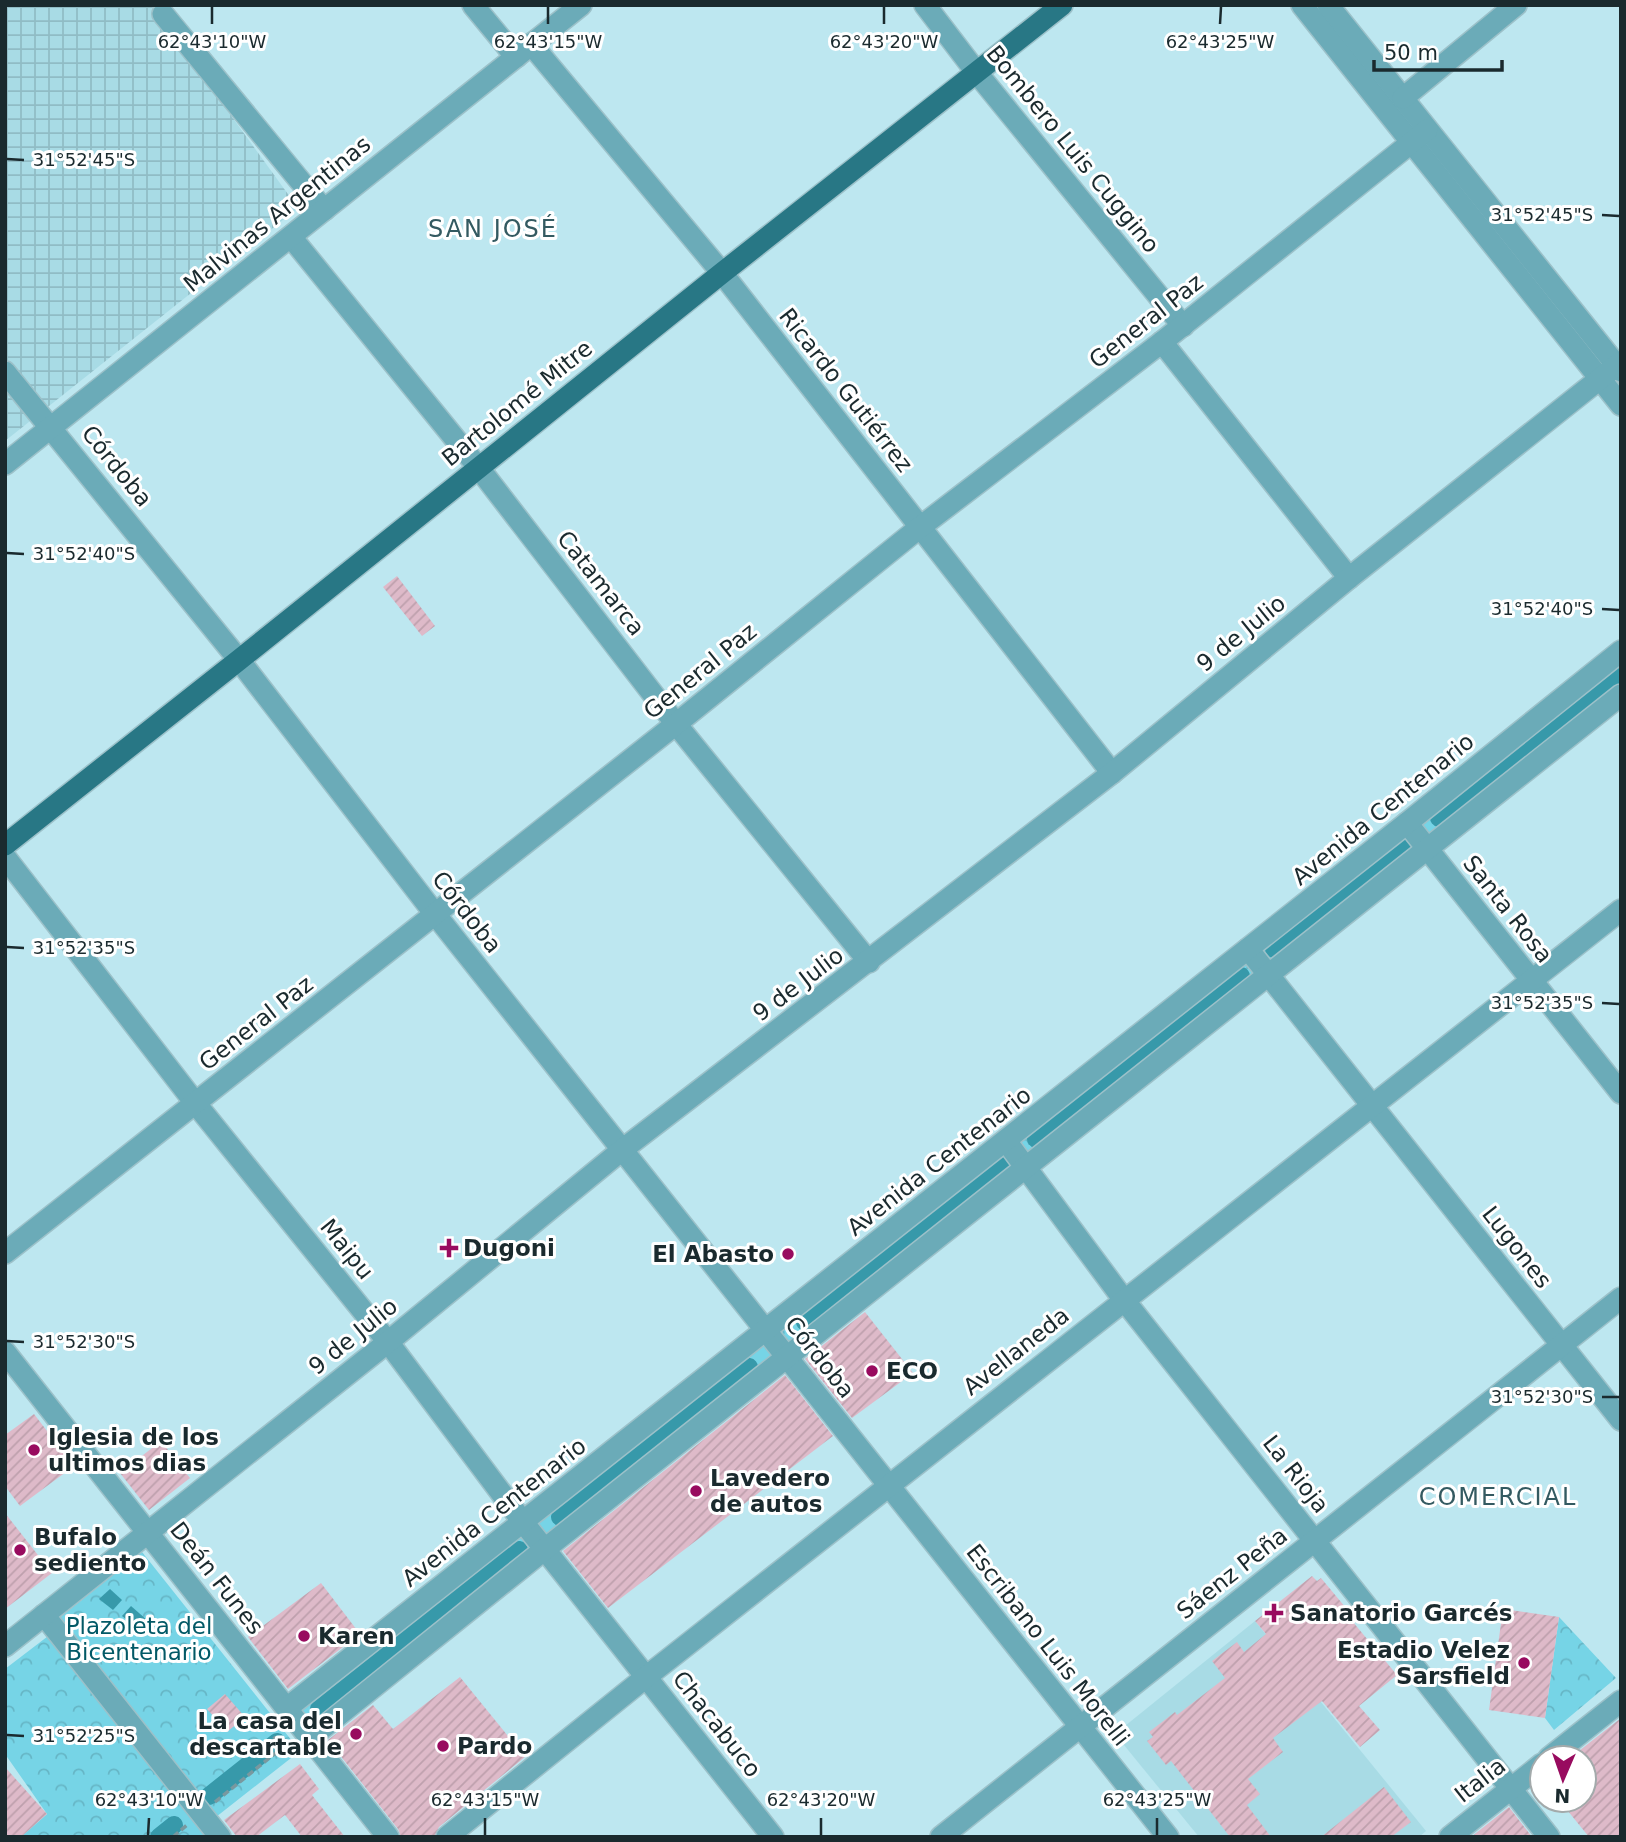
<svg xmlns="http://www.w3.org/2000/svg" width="1626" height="1842" font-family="'DejaVu Sans',sans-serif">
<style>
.built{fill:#a8dbe5}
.industrial{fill:url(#industrial-grid)}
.forest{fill:url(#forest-crowns)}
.water{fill:#3799aa}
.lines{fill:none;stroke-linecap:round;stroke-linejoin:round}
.canal{stroke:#3799aa;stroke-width:18}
.building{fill:url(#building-hatch)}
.minor-casing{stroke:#9cc1c9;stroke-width:24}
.major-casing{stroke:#9cc1c9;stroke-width:24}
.path{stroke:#79989f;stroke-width:3.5;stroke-dasharray:7 3.5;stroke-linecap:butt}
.minor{stroke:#6babb8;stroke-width:21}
.major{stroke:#287785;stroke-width:21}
.ticks{fill:none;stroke:#1a2a2e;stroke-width:2.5}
.poi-dot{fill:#980b5f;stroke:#fff;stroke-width:2.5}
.labels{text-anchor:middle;stroke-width:6;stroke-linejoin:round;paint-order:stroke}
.street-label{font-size:23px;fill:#1a2a2e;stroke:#fff}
.poi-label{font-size:23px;font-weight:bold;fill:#1a2a2e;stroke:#fff;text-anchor:start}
.park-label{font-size:23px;fill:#025966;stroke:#fff}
.neighbourhood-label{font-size:24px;letter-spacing:2px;fill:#335a61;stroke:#fff}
.ticks-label{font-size:18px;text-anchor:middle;fill:#1a2a2e;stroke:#fff;stroke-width:6;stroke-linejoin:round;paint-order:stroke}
</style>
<defs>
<pattern id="industrial-grid" width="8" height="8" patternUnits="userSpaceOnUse" patternTransform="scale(1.75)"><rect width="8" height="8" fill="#a8dbe5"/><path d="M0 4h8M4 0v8" fill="none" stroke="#90bcc5"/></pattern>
<pattern id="forest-crowns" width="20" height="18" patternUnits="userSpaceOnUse" patternTransform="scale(1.75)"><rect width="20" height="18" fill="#76d4e6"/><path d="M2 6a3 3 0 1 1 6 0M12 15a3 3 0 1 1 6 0" fill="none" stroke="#66b6c6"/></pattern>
<pattern id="building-hatch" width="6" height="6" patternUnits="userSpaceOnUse" patternTransform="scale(1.75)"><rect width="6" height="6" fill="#debac9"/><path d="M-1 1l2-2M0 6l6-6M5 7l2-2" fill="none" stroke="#bea0ad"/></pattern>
</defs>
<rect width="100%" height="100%" fill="#bde7f0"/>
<polygon class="built" points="1255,1621 1426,1831 1419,1837 1199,1837 1115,1734"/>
<polygon class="industrial" points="5,5 151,5 298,208 5,441"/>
<g class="forest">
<polygon points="1621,660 1621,691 311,1731 294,1709"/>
<polygon points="142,1552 300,1751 216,1817 220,1837 21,1837 47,1814 5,1754 5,1669 56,1630 58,1619"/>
<polygon points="1559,1617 1616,1678 1554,1730 1545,1718"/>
</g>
<g class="water">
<polygon points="110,1589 122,1600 113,1610 99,1599"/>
<polygon points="131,1606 147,1620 137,1628 122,1616"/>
</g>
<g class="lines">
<g class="canal">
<polyline points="1439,818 1621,673"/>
<polyline points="1274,949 1405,845"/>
<polyline points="1036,1139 1241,976"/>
<polyline points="805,1322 1003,1164"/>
<polyline points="560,1517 749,1367"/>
<polyline points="319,1709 519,1550"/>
<polyline points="209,1796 277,1742"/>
<polyline points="159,1837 174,1825"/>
</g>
</g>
<g class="building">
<polygon points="397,576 435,626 422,636 383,587"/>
<polygon points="865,1312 913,1373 852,1418 805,1359"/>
<polygon points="785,1375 833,1436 608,1608 563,1551"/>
<polygon points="34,1414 74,1466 20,1506 5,1486 5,1435"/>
<polygon points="161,1441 190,1478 149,1510 120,1473"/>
<polygon points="5,1513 52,1573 5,1609"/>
<polygon points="1312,1576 1317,1581 1321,1578 1351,1614 1348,1616 1397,1675 1359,1706 1380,1730 1360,1747 1322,1701 1273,1738 1283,1752 1248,1779 1260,1794 1247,1805 1271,1837 1230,1837 1171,1761 1166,1765 1147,1741 1153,1737 1149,1732 1175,1712 1177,1715 1225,1678 1212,1661 1237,1642 1244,1652 1266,1634 1255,1621"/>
<polygon points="321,1583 360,1634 288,1689 248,1637"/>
<polygon points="1503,1609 1559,1617 1545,1718 1489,1710"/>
<polygon points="460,1677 525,1757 439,1827 434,1837 401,1837 398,1829 328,1740 373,1705 393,1729"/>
<polygon points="225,1694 245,1717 227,1732 207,1709"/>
<polygon points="1621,1718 1621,1837 1589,1837 1559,1800 1584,1800 1584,1758 1570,1758"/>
<polygon points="300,1764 319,1789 312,1795 345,1837 302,1837 285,1815 256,1837 237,1837 224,1820"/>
<polygon points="5,1767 47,1814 21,1837 5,1837"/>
<polygon points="1384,1787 1411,1822 1391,1837 1321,1837"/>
<polygon points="1509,1807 1532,1837 1471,1837"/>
</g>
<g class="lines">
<g class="minor-casing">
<g id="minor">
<polyline points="473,5 516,57"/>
<polyline points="925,5 977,73 1183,326"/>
<polyline points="1302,5 1621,405"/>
<polyline points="1328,5 1621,371"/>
<polyline points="163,14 324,210"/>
<polyline points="531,44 722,273 1112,773"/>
<polyline points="1403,98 1516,5"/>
<polyline points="291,237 478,467 676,724 869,962"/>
<polyline points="1162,342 1349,578"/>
<polyline points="5,372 239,660 435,914 1168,1837"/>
<polyline points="5,464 581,5"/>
<polyline points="1407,823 1621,1093"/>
<polyline points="5,857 196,1104 388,1342 523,1522 773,1837"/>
<polyline points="1248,949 1621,1420"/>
<polyline points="1006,1141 1124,1300 1549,1837"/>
<polyline points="5,1253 676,724 919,528 1162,342 1427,130"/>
<polyline points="5,1352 388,1837"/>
<polyline points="44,1615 220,1837"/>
<polyline points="5,1646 388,1342 622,1150 1112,773 1349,578 1621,362"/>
<polyline points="287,1708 1407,823 1621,651"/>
<polyline points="310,1738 545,1549 1621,695"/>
<polyline points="1549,1758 1621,1701"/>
<polyline points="447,1837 646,1677 1621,910"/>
<polyline points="941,1837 1621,1298"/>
<polyline points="1450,1837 1542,1764"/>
</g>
</g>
<g class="major-casing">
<polyline id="major" points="5,845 239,660 722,273 1062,5"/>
</g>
<g class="path">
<polyline points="215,1802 283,1747 273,1736"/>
<polyline points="173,1837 187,1825"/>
</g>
<use href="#minor" class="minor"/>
<use href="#major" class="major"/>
</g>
<path class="ticks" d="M 212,24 L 212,7M 548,24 L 548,7M 884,24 L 884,7M 1220,24 L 1221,7M 7,159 L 24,160M 1602,215 L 1619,216M 7,553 L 24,554M 1602,609 L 1619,610M 7,947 L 24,948M 1602,1003 L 1619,1004M 7,1341 L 24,1342M 1602,1397 L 1619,1397M 7,1735 L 24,1736M 148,1835 L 149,1818M 485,1835 L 485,1818M 821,1835 L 821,1818M 1157,1835 L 1157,1818"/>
<g class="poi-dot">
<path d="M445.5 1237.5h7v7h7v7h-7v7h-7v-7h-7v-7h7z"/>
<circle cx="788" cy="1254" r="7"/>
<circle cx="872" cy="1371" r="7"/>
<circle cx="34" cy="1450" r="7"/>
<circle cx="696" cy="1491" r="7"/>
<circle cx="20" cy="1550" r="7"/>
<path d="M1270.5 1602.5h7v7h7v7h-7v7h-7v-7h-7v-7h7z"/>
<circle cx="304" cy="1636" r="7"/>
<circle cx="1524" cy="1663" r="7"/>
<circle cx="356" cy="1734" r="7"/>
<circle cx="443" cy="1746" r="7"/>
</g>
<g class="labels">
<g class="street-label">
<text transform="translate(1073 149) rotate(51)" y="8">Bombero Luis Cuggino</text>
<text transform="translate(277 214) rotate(-39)" y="8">Malvinas Argentinas</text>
<text transform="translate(1146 321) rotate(-38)" y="8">General Paz</text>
<text transform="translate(846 390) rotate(52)" y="8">Ricardo Gutiérrez</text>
<text transform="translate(517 403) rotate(-39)" y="8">Bartolomé Mitre</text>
<text transform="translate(117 466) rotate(51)" y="8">Córdoba</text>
<text transform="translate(601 583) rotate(52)" y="8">Catamarca</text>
<text transform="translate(1241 633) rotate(-39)" y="8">9 de Julio</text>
<text transform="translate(700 671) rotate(-39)" y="8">General Paz</text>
<text transform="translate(1383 809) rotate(-39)" y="8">Avenida Centenario</text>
<text transform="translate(1508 909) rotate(52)" y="8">Santa Rosa</text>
<text transform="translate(467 912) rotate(52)" y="8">Córdoba</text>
<text transform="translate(798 984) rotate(-37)" y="8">9 de Julio</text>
<text transform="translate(256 1023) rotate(-38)" y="8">General Paz</text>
<text transform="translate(939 1161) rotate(-38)" y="8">Avenida Centenario</text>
<text transform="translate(1517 1247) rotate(52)" y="8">Lugones</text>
<text transform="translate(347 1249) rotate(51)" y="8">Maipu</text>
<text transform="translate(353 1336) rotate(-39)" y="8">9 de Julio</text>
<text transform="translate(1016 1351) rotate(-38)" y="8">Avellaneda</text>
<text transform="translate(820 1357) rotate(52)" y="8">Córdoba</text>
<text transform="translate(1296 1474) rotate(52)" y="8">La Rioja</text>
<text transform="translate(494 1512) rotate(-38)" y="8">Avenida Centenario</text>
<text transform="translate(1232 1573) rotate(-38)" y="8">Sáenz Peña</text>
<text transform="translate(217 1578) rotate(52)" y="8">Deán Funes</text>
<text transform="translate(1048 1645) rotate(52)" y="8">Escribano Luis Morelli</text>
<text transform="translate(717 1724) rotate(52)" y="8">Chacabuco</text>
<text transform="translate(1480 1780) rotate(-38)" y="8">Italia</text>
</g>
<g class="poi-label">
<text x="463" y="1256">Dugoni</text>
<text x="774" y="1262" text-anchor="end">El Abasto</text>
<text x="886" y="1379">ECO</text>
<text x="48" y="1445">Iglesia de los<tspan x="48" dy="26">ultimos dias</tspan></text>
<text x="710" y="1486">Lavedero<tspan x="710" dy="26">de autos</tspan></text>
<text x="34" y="1545">Bufalo<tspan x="34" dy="26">sediento</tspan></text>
<text x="1290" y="1621">Sanatorio Garcés</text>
<text x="318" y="1644">Karen</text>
<text x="1510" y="1658" text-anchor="end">Estadio Velez<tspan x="1510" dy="26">Sarsfield</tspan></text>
<text x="342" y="1729" text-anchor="end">La casa del<tspan x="342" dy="26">descartable</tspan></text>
<text x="457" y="1754">Pardo</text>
</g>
<g class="park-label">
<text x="139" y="1634">Plazoleta del<tspan x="139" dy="26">Bicentenario</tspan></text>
</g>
<g class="neighbourhood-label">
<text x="493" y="237">SAN JOSÉ</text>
<text x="1498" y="1505">COMERCIAL</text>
</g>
</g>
<g class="ticks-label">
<text x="212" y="48">62°43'10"W</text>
<text x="548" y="48">62°43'15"W</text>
<text x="884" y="48">62°43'20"W</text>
<text x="1220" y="48">62°43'25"W</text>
<text x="84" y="166">31°52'45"S</text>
<text x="1542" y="221">31°52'45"S</text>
<text x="84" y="560">31°52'40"S</text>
<text x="1542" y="615">31°52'40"S</text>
<text x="84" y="954">31°52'35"S</text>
<text x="1542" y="1009">31°52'35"S</text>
<text x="84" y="1348">31°52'30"S</text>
<text x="1542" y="1403">31°52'30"S</text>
<text x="84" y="1742">31°52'25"S</text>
<text x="149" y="1806">62°43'10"W</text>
<text x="485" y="1806">62°43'15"W</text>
<text x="821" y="1806">62°43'20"W</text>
<text x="1157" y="1806">62°43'25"W</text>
</g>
<rect width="1626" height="1842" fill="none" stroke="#1a2a2e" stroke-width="14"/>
<g transform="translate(1563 1779) rotate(182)"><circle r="33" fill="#ffffff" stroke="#a3aaab" stroke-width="2"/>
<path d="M0-5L12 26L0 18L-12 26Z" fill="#980b5f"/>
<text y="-10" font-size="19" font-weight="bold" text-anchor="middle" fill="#1a2a2e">N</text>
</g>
<path d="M1374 60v10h128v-10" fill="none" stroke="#1a2a2e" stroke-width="3.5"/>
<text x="1384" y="60" font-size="21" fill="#1a2a2e" stroke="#ffffff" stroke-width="5" paint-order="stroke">50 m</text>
</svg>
